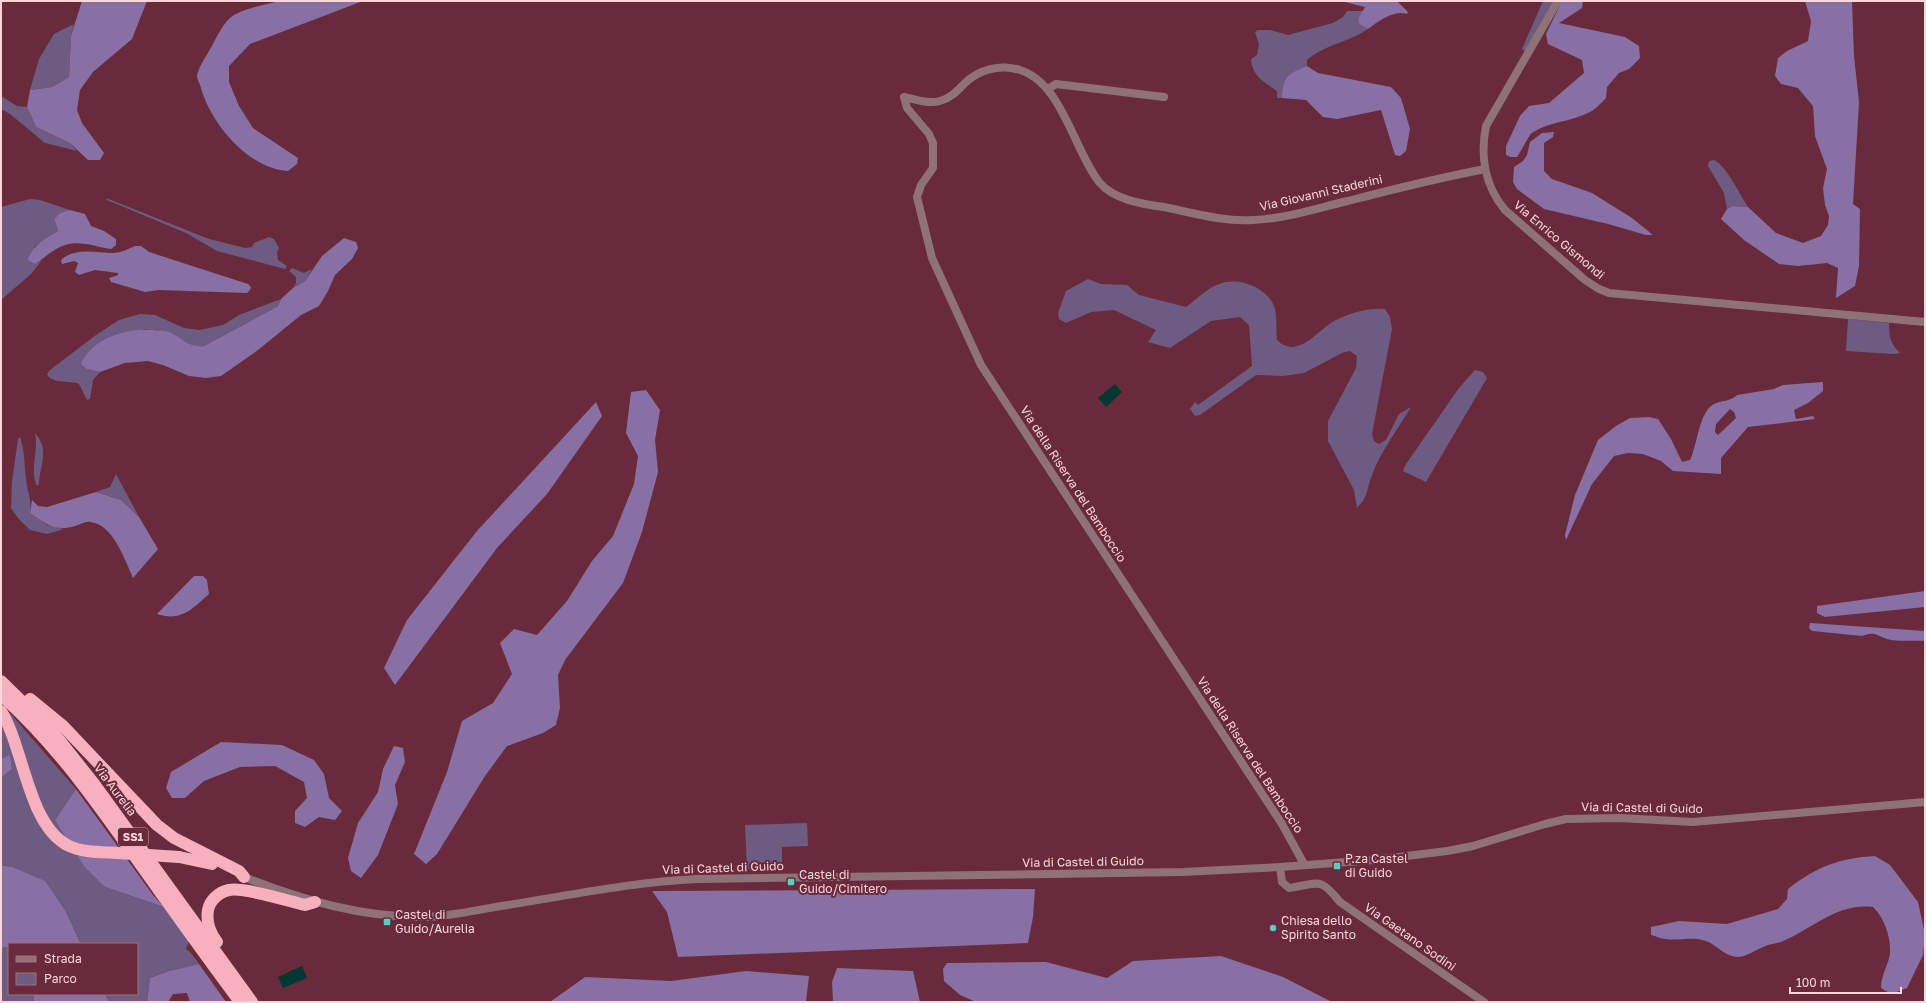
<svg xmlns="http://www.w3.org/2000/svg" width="1926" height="1003" font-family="'Golos Text',sans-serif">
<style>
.green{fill:#6d5b82}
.forest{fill:#886fa4;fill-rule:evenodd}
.water{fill:#063833}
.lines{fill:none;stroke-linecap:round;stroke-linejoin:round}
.minor{stroke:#8f7278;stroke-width:8}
.highway{stroke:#f6b0be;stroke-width:12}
.highway-bridge{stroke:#f6b0be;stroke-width:12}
.poi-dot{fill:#57cec1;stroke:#692b3c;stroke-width:1.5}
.labels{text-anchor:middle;stroke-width:4;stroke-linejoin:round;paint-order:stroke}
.shield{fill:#692b3c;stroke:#d1a3ad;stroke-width:1}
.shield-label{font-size:11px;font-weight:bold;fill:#fdd6dd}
.street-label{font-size:12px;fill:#fdd6dd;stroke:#692b3c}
.poi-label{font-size:12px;fill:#fdd6dd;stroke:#692b3c;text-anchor:start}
</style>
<rect width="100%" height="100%" fill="#692b3c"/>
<g class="green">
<polygon points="1543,1 1556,1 1526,52 1522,49"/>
<path d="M 1347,11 L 1364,11 L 1358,19 L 1359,24 L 1368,29 C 1349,42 1324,45 1307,60 L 1307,66 C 1290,73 1282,78 1282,98 L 1277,98 L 1277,91 C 1264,82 1252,76 1251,59 L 1257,55 L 1259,44 L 1255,32 L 1258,30 L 1270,30 L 1288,35 L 1333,23 L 1343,17 Z"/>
<polygon points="74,24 71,36 69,77 52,87 30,90 39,59 54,34"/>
<polygon points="1,96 17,106 27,107 36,127 70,143 77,151 45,143 10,114 1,109"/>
<path d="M 1714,160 C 1726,165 1740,195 1748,207 L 1733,206 L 1727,209 L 1724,193 L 1708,166 L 1709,161 Z"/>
<polygon points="106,198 209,239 245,248 252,247 254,243 269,237 274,239 279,248 277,252 278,260 287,266 285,269 217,251 186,233 107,200"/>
<polygon points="30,199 40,200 70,210 60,213 54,219 58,231 34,247 35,264 42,260 31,274 1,300 1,207"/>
<polygon points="292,268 304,273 312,269 305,281 293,288 296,283 296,277 289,271"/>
<path d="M 1088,279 L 1101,284 L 1127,285 L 1139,295 L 1186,307 C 1197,299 1206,289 1219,284 C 1239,276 1269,288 1275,309 C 1277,319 1276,330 1277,340 C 1297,360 1317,331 1334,321 C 1350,313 1367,308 1385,309 L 1390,317 L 1392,329 L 1372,434 L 1374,441 L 1379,444 L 1386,440 L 1399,414 L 1411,407 C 1398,429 1381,451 1372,475 C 1366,490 1369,496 1357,508 L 1354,490 L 1328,441 L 1328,421 L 1356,368 L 1357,356 L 1350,351 L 1342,353 L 1304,373 L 1283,376 L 1256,375 L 1200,415 L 1195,416 L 1190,409 L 1195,402 L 1198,405 L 1252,366 L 1249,325 L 1240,317 L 1211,321 L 1170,348 L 1148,342 L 1156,330 L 1114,310 L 1091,312 L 1066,323 L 1059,319 L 1058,313 L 1066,291 Z"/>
<path d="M 281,299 L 278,306 L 204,346 L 194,347 L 168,332 L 144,329 L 87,369 L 100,372 L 93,380 L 90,399 L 87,400 L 79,384 C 70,380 51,384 47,374 L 50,370 L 96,335 L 119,320 L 140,314 L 155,315 L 184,328 L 200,330 L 223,325 L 239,315 Z"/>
<path d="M 1848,319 L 1889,323 C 1889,337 1890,343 1900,353 L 1894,354 L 1846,351 Z"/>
<polygon points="1475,370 1483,372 1487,378 1426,482 1403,471 1406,464 1459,388"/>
<path d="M 35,433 C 50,450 40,464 39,484 L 37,486 C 29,470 39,451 35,433 Z"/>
<path d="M 20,437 C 25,451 24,464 26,478 C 27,493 32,497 30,513 L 47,525 L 64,529 L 47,534 L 30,530 L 18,518 L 11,508 L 12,481 L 18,439 Z"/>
<polygon points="116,474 139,517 121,500 96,492 110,487"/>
<polygon points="10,713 76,789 55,820 105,887 164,907 189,941 186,949 191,953 199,964 169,971 150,978 147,1002 109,1002 105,994 137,994 137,944 81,944 66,912 12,867 1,865 1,778 12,769 10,756 1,759 1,717"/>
<polygon points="807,823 808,846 782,847 782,868 747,869 745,825"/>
<polygon points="9,947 9,994 34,994 34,1002 1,1002 1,948"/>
</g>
<g class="forest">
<polygon points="82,1 147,1 132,39 93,72 80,90 77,110 82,123 104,153 100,160 88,160 70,143 36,127 27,107 30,90 52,87 69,77 71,36"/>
<path d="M 279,1 L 363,1 L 250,44 L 229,66 L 229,82 L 239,106 L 253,128 L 298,158 L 297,164 L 288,171 C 249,169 211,124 201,88 C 200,84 197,79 197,76 C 198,68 205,58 209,51 C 215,41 221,26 230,18 C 240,9 265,5 279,1 Z"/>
<path d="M 1341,1 L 1397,1 L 1408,12 L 1407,14 C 1394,9 1377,22 1368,29 L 1359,24 L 1358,19 L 1365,7 Z"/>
<path d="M 1562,1 L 1583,1 L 1582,8 L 1559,23 L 1625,37 L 1639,46 L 1640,58 L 1629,69 L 1619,73 L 1607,87 L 1606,98 C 1601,103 1596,109 1590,112 C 1571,122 1550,121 1532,133 C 1528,136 1521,152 1517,157 L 1511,157 L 1506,155 L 1506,146 L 1520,116 L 1529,106 L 1549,103 L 1584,73 L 1582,60 L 1548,44 L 1546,34 Z"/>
<polygon points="1805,1 1852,1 1854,56 1859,102 1853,204 1860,209 1859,266 1855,286 1836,298 1838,268 1827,263 1798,266 1779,264 1744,240 1721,219 1727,209 1733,206 1748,207 1776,233 1803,243 1821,236 1828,225 1829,216 1825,205 1823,188 1827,169 1815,136 1813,106 1798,88 1781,84 1775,76 1778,58 1787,51 1808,41 1811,21"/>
<path d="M 1307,66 L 1318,73 L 1391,87 L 1401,98 L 1410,129 L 1406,151 L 1400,156 L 1395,155 L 1381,110 L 1337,119 L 1323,117 L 1306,100 L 1282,98 C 1282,77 1289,73 1307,66 Z"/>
<polygon points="1554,132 1553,137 1544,143 1544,171 1552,179 1592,193 1632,218 1653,235 1646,235 1608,224 1544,209 1517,189 1513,182 1514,167 1523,161 1527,155 1530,142 1542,133"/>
<path d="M 70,210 L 85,214 L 91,226 L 104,231 L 116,239 L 116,245 L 111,249 C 93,246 75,238 58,248 C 50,252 43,259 35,264 L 28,260 C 32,245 45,239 58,231 L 54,219 L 60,213 Z"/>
<path d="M 344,238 L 356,242 L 358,248 L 352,259 L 335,275 L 328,291 L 319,306 L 301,315 L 258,350 L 221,376 L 206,378 L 189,376 L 163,365 L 148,361 L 125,363 L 100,372 L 87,369 L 81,364 C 92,338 126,328 153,330 C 158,331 164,330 169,332 C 183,338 188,348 204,346 L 278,306 L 281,299 L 293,288 L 305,281 L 322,256 Z"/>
<path d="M 135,246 L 141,246 L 149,252 L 248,284 L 251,287 L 250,290 L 247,293 L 159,290 L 145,292 L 111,282 L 109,278 L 118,275 L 118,273 L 95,270 L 79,275 L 75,272 L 78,263 L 74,261 L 62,264 L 61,260 C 75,247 96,253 113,253 C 121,253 128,249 135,246 Z"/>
<path d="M 1823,382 L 1823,391 L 1808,403 L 1794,410 L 1796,419 L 1813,416 L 1815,419 L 1748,427 L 1721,458 L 1721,474 L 1673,471 L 1661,461 L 1643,454 L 1628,453 L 1614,456 L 1592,484 L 1566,540 L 1565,535 L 1575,495 L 1598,440 L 1616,426 L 1630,418 L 1649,417 L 1658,419 L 1671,439 L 1682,462 L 1690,460 C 1697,447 1699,411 1714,404 C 1722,400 1730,402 1737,395 L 1774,389 L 1783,385 ZM 1730,409 L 1734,412 L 1736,418 L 1718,435 L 1715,432 L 1716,424 Z"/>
<polygon points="646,390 660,410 655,440 658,472 642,532 623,583 565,660 558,675 560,708 556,725 543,733 507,746 485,776 437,854 426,864 414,854 447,772 462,721 493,703 512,674 500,643 514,629 537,635 567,601 592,561 613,536 634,484 638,456 626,433 631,392"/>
<polygon points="596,402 602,416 547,494 497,548 395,685 384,668 407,620 477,531"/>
<path d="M 96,492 L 121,500 L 139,517 L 158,549 L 133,578 C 125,560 113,524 90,522 C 86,521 79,525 75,526 C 55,532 46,524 30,513 L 32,500 L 38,506 L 47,507 Z"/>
<path d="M 194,576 L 203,576 L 207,580 L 209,594 C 192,609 181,622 157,614 Z"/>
<polygon points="1925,591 1925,607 1825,617 1817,613 1817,606"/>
<path d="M 1810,623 L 1925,631 L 1925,641 C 1913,640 1898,642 1887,639 C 1876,635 1875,631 1862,636 L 1812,631 L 1809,628 Z"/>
<polygon points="221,742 282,745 314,760 324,774 329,798 342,811 335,820 319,817 305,827 295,823 295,811 307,798 304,782 275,766 240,767 204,781 185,798 172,798 166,788 171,772"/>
<polygon points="394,746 403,748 405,762 395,785 398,804 378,855 361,878 351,871 348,858 358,823 378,792 383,769"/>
<polygon points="10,755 12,769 1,778 1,759"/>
<polygon points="76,789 153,895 164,907 105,887 84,866 55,820"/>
<path d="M 1875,856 L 1890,865 L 1918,902 L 1925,934 L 1923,955 L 1907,988 L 1891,994 L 1881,988 C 1881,974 1889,964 1890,953 C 1891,937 1884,917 1873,907 C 1836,903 1813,929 1781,942 C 1775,944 1769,944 1763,947 C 1755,950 1748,956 1738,957 C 1724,957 1715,942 1702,940 C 1690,937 1678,941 1666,939 C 1661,939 1656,936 1651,935 L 1651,927 L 1679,921 L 1727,924 L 1778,909 L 1787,899 L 1788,889 C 1816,867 1839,858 1875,856 Z"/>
<polygon points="1,865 12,867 45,881 66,912 81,944 9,944 9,947 1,948"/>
<polygon points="1035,889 1033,917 1028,943 678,957 667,912 652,891"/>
<polygon points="1221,956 1283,977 1332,1002 976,1002 960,995 944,981 943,969 947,963 1046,962 1107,978 1133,961"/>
<polygon points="199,964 226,1002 190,1002 187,993 173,994 168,1002 147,1002 150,978 169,971"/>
<polygon points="837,968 913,971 920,1002 833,1002 832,982"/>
<polygon points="746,971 809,976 806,1002 550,1002 585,977 671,981"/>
<polygon points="34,994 105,994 109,1002 34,1002"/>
</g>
<g class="water">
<polygon points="1115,384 1122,392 1106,407 1098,398"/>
<polygon points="302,966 307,978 283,988 278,977"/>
</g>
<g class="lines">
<g class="minor">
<path d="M 1558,1 L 1486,126 C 1480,156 1485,186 1505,210 L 1585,280 L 1599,289 L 1609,293 L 1925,322"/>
<polyline points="1048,89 1056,84 1164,97"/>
<path d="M 1304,864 L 1282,824 L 981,365 L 932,258 L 917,197 L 921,185 L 933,168 L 933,143 L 929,134 L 907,108 L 904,97 C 916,100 929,104 940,101 C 951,98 957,91 964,84 C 979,69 1000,64 1020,70 C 1062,83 1074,150 1099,182 C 1114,200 1142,204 1164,207 C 1193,213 1224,222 1253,220 C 1285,219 1317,208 1348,201 C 1394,189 1439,178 1485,169"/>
<path d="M 1280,867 L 1282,882 L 1289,888 C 1320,883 1320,877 1340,902 L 1484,1002"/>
<path d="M 244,877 C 302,900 363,918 427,917 C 453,916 481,909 508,905 C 571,895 633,882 697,879 L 1183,872 L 1280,867 L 1374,860 L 1447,851 L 1473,846 L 1545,824 L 1566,819 L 1620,818 L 1693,822 L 1925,802"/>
</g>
<g class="highway">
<polyline points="1,681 53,732 95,785 252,1002"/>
<path d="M 1,695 C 52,740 92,796 131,851 C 167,902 203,952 240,1002"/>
<polyline points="30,699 63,726 157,825 174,838 239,871 244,877"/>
<path d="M 1,711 C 24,748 28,824 67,845 C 82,853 102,852 118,853"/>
<polyline points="179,857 212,864"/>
<path d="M 217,942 C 210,933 206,922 208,910 C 210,900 219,892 229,890 C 244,887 288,901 305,905 L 315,902"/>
</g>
<polyline class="highway-bridge" points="118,853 179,857"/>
</g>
<g class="poi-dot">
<rect x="1333" y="862" width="8" height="8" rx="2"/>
<rect x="787" y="878" width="8" height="8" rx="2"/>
<rect x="383" y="918" width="8" height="8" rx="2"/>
<circle cx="1273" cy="928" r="4"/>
</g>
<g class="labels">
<rect class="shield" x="118" y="828" width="30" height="18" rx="3"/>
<g class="shield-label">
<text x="133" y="841">SS1</text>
</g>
<g class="street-label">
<text transform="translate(1321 193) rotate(-13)" y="4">Via Giovanni Staderini</text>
<text transform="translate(1559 240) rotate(40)" y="4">Via Enrico Gismondi</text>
<text transform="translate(1073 484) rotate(57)" y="4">Via della Riserva del Bamboccio</text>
<text transform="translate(1250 755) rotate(57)" y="4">Via della Riserva del Bamboccio</text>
<text transform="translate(115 790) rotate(53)" y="4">Via Aurelia</text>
<text transform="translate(1642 808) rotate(1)" y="4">Via di Castel di Guido</text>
<text transform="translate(1083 862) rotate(-1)" y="4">Via di Castel di Guido</text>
<text transform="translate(723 868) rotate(-2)" y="4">Via di Castel di Guido</text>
<text transform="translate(1410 937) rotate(35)" y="4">Via Gaetano Sodini</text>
</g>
<g class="poi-label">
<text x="1345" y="863">P.za Castel<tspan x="1345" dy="14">di Guido</tspan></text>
<text x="799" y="879">Castel di<tspan x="799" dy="14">Guido/Cimitero</tspan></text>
<text x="395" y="919">Castel di<tspan x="395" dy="14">Guido/Aurelia</tspan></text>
<text x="1281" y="925">Chiesa dello<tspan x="1281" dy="14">Spirito Santo</tspan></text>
</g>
</g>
<rect width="1926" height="1003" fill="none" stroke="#fdd6dd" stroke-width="4"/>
<rect x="8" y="943" width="130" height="52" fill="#692b3c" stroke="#a46f7c"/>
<rect x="16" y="956" width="20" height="6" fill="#8f7278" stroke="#a46f7c"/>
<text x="44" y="963" font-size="12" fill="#fdd6dd">Strada</text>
<rect x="16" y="973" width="20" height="12" fill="#6d5b82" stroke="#a46f7c"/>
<text x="44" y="983" font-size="12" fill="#fdd6dd">Parco</text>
<path d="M1790 987v6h111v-6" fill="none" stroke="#fdd6dd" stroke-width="2"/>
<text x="1796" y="987" font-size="12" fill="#fdd6dd" stroke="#692b3c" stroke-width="3" paint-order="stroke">100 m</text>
</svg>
